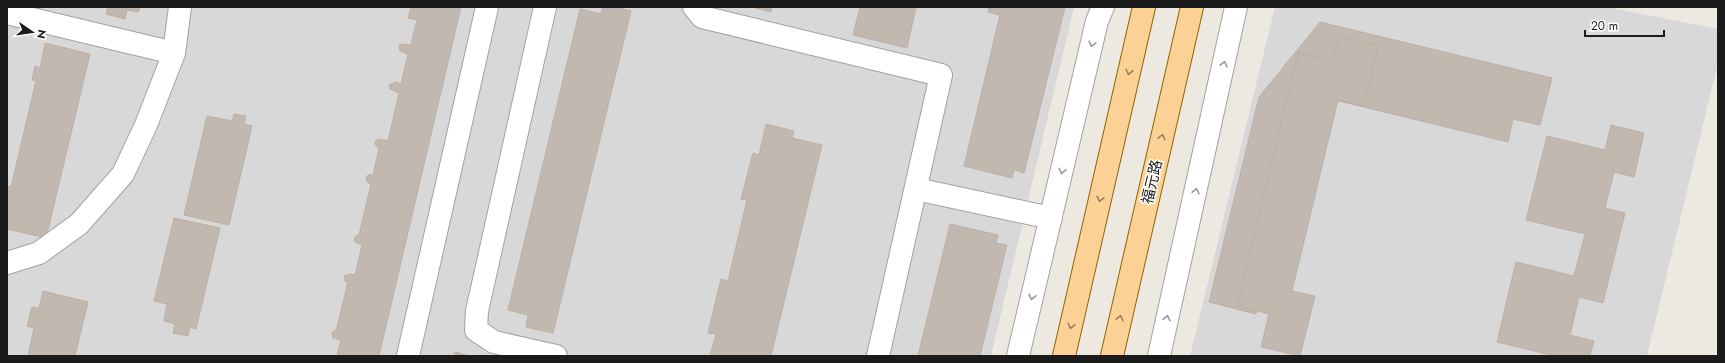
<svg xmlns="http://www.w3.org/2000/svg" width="1725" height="363" font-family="Jost,'Noto Sans SC',sans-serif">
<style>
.residential{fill:#d9d8d8}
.building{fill:#c1b8b0;stroke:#beafa3}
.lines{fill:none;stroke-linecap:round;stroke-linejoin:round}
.minor-casing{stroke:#a2a2a2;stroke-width:24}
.major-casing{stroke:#926400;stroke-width:24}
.minor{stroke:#fff;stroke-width:22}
.major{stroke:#fcd196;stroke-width:22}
.oneway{stroke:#989898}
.oneway2{stroke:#977f5f}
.labels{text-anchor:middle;stroke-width:3;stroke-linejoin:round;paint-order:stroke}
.street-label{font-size:15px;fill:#1b1b1b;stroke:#fff}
</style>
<rect width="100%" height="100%" fill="#ede9e0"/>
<g class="residential">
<polygon points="7,7 1074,7 991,356 7,356"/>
<polygon points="1275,7 1606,7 1718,29 1718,63 1647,356 1190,356"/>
</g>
<g class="building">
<polygon points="108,7 140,7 138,12 127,10 125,19 106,14"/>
<polygon points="411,7 461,7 379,356 337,356 341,340 333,338 332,333 334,331 336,331 348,282 345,281 344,276 350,274 355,275 362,245 355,242 354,238 356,236 359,235 371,184 367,182 366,177 368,175 373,175 379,148 376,146 375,142 377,140 381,139 388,141 399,93 390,89 389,85 395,82 401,84 408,54 400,51 399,47 400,44 411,45 417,20 408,18"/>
<polygon points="603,7 615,7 631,11 553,333 526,327 528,315 508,310 580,9 601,14"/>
<polygon points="752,7 772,7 771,12"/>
<polygon points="860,7 916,7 907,48 853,35"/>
<polygon points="989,7 1065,7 1024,173 1014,170 1012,178 964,166 1000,15 988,12"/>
<polygon points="1320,22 1552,78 1540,125 1513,119 1508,142 1310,94 1256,314 1209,302 1259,97"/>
<polygon points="1339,36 1378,46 1364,106 1338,100 1292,291 1315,296 1300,356 1261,347 1269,314 1237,306 1298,53 1333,61"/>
<polygon points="45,43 90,54 46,238 7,229 8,200 7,200 7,186 11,187 36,81 32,80 35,66 40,68"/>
<polygon points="234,114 246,116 244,124 252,126 229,225 184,215 207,116 232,121"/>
<polygon points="766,124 794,131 792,138 822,145 771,356 710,356 716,334 708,333 721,279 728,281 747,200 741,199 753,153 759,155"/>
<polygon points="1611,125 1644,133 1634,177 1614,172 1605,208 1625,213 1603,303 1579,297 1570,335 1594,341 1590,356 1555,356 1497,342 1516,262 1574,276 1585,234 1526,220 1547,136 1605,150"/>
<polygon points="174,218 220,228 196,329 190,327 188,336 173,333 175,324 164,321 167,304 154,301"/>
<polygon points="950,224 998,235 996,243 1007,245 980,356 918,356"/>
<polygon points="43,291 88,302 75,356 28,356 34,328 27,326 32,307 39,308"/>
<polygon points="455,352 470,356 454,356"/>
</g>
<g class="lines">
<g class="minor-casing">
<g id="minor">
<polyline points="545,7 477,311 476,330 494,342 556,356"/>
<polyline points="694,7 702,17 941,75 878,356"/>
<polyline points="7,13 174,53"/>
<polyline points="916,189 1051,218"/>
<polyline points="7,263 39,253 79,224 123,174 146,125 174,53 180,7"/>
<polyline points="408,356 487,7"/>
<polyline points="1018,356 1097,21 1103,7"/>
<polyline points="1159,356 1236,7"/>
</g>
</g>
<g class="major-casing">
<g id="major">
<polyline points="1064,356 1144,7"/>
<polyline points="1112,356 1192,7"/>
</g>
</g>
<use href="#minor" class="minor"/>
<use href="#major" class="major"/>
</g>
<defs><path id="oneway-chevron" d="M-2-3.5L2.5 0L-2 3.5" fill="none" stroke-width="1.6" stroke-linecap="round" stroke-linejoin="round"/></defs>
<g class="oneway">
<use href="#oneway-chevron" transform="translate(1092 44) rotate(103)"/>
<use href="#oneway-chevron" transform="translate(1224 64) rotate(-77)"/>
<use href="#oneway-chevron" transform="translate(1062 171) rotate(103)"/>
<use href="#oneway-chevron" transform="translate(1196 191) rotate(-77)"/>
<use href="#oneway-chevron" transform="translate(1032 297) rotate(103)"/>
<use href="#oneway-chevron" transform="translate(1167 318) rotate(-77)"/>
</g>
<g class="oneway2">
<use href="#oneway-chevron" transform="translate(1129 72) rotate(103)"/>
<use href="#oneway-chevron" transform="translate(1162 137) rotate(-77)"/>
<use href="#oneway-chevron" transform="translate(1100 199) rotate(103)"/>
<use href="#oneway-chevron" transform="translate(1120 318) rotate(-77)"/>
<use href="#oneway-chevron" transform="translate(1071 326) rotate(103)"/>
</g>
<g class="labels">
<g class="street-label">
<text transform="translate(1152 182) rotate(-77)" y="5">福元路</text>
</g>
</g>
<rect width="1725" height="363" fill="none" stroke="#1b1b1b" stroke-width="16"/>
<g transform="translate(32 32) rotate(103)" stroke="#ffffff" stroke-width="3" paint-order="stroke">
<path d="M0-3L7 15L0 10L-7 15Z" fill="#1b1b1b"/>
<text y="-6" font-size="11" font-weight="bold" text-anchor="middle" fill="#1b1b1b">N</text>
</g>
<path d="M1585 30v6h79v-6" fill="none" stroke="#1b1b1b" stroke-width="2"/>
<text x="1591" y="30" font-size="12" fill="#1b1b1b" stroke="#ffffff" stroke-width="3" paint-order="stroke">20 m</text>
</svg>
